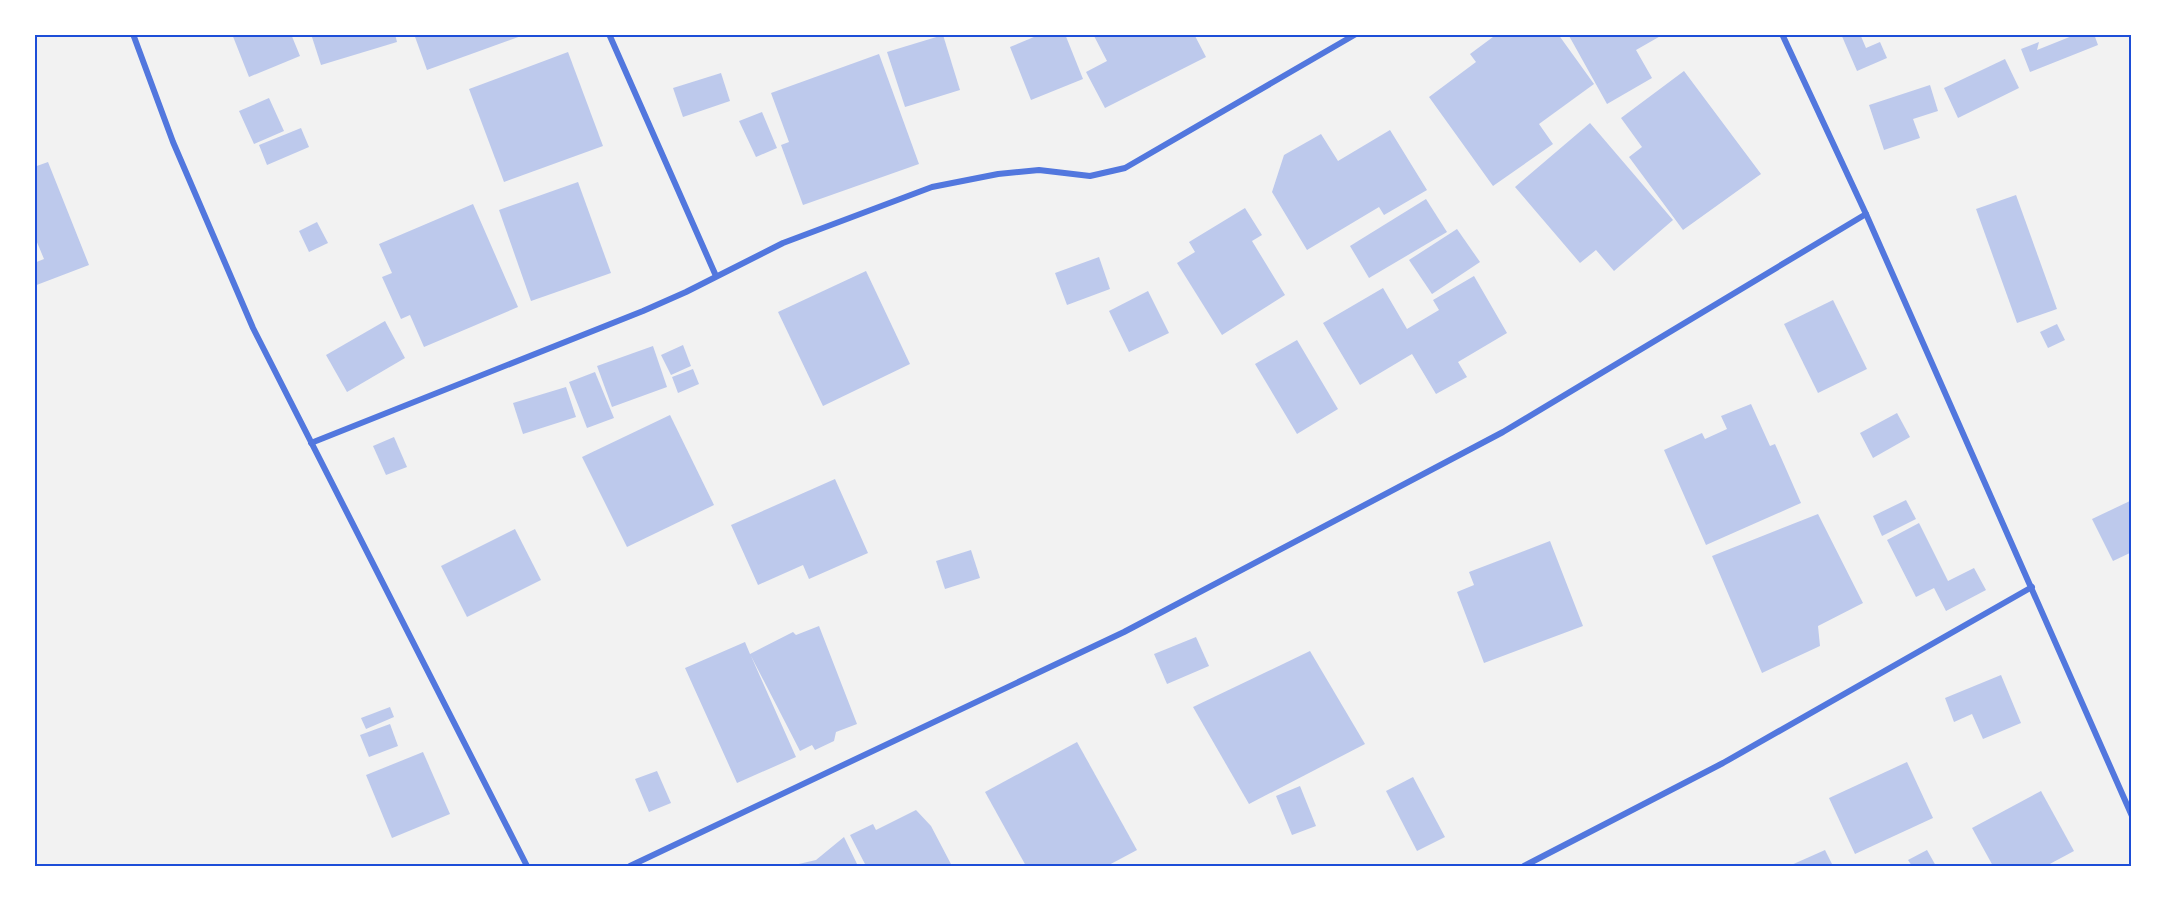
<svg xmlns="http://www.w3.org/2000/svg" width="2166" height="901" font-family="Ubuntu,sans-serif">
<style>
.building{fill:#bdc9ec}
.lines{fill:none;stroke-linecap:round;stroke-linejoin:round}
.minor{stroke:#5277de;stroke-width:6}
.neatline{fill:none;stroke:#1d4ed8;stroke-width:2}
</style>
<rect width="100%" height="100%" fill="#f2f2f2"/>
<g class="building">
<polygon points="232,34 291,34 300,56 249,77"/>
<polygon points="311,34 395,34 397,42 321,65"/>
<polygon points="414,34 524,34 524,35 427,70"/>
<polygon points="1041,34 1065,34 1083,79 1031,100 1010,47"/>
<polygon points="1093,34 1194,34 1206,57 1105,108 1086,72 1107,61"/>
<polygon points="1497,34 1558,34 1594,84 1539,124 1553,144 1493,186 1429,97 1476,62 1470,54"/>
<polygon points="1568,34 1664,34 1636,50 1652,78 1607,104"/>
<polygon points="1841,34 1860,34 1866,48 1880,42 1887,58 1857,71"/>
<polygon points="2077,34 2094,34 2098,45 2030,72 2021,49 2039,42 2037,50"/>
<polygon points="943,35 960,90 905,107 887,52"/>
<polygon points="568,52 603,146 504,182 469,89"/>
<polygon points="879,54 919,164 803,205 781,145 789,142 771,93"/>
<polygon points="2005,59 2019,88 1958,118 1944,88"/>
<polygon points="1684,71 1761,174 1683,230 1629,157 1642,147 1621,118"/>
<polygon points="721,73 730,101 683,117 673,88"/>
<polygon points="1930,85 1938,111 1913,119 1920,138 1884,150 1869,105"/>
<polygon points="269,98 284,131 254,144 239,111"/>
<polygon points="762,112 777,148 756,157 739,121"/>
<polygon points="1590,123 1673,220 1614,271 1596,250 1580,263 1515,187"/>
<polygon points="301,128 309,147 267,165 259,145"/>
<polygon points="1390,130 1427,190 1384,215 1379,207 1307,250 1272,192 1284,155 1321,134 1338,161"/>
<polygon points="48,162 89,265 34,286 34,263 44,259 34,235 34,167"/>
<polygon points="578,182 611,273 531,301 499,210"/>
<polygon points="2016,195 2057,309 2017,323 1976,209"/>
<polygon points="1426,199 1447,232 1369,278 1350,246"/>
<polygon points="473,204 518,307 424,347 410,315 401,319 382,277 392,273 379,244"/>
<polygon points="1245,208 1262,235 1252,241 1285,295 1222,335 1177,263 1195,252 1189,242"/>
<polygon points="317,222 328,243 309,252 299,231"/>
<polygon points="1457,229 1480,262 1432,294 1409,260"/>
<polygon points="1099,257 1110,289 1067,305 1055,273"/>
<polygon points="866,271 910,364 823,406 778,312"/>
<polygon points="1474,276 1507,333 1458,362 1467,377 1436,394 1412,354 1360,385 1323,323 1383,288 1407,329 1439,310 1433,300"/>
<polygon points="1148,291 1169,333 1129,352 1109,311"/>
<polygon points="1833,300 1867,369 1818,393 1784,324"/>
<polygon points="385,321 405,358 347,392 326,355"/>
<polygon points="2057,324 2065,340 2048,348 2040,332"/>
<polygon points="1297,340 1338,409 1297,434 1255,364"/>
<polygon points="683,345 691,366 671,375 661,355"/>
<polygon points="653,346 667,387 612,407 597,366"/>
<polygon points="693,369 699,384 678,393 672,377"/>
<polygon points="595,372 614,418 587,428 569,382"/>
<polygon points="566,387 576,417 523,434 513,403"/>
<polygon points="1751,404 1770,446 1775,444 1801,503 1706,545 1664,450 1702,433 1705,439 1727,429 1721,416"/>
<polygon points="1897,413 1910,437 1873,458 1860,433"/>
<polygon points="670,415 714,505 627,547 582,457"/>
<polygon points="394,437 407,467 386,475 373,446"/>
<polygon points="835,479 868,553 809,579 803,565 758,585 731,525"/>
<polygon points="1906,500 1916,519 1882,536 1873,516"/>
<polygon points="2132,500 2132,552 2113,561 2092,519"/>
<polygon points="1818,514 1863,603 1818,626 1820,646 1762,673 1712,556"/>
<polygon points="1919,523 1948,581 1974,568 1986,590 1946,611 1934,588 1916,597 1887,540"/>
<polygon points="515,529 541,580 467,617 441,566"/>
<polygon points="1550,541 1583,626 1484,663 1457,592 1474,585 1469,572"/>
<polygon points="971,550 980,578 945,589 936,561"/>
<polygon points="819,626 857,724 836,732 834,741 815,750 812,745 800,751 751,656 796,757 737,783 685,668 745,642 750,654 793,632 796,635"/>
<polygon points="1196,637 1209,666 1167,684 1154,654"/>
<polygon points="1310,651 1365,744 1249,804 1193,707"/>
<polygon points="2001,675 2021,723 1983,739 1972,714 1954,722 1945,698"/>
<polygon points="390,707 394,717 366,729 361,718"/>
<polygon points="390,724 398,746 369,757 360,735"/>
<polygon points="1077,742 1137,850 1107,866 1026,866 985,792"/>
<polygon points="423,752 450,814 392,838 366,775"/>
<polygon points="1907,762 1933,818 1855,854 1829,798"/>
<polygon points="657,771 671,803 649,812 635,779"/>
<polygon points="1413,777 1445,837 1417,851 1386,791"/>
<polygon points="1300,786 1316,826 1292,835 1276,796"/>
<polygon points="2041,791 2074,851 2046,866 1993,866 1972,828"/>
<polygon points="916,810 931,826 952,866 866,866 850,835 873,824 876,830"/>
<polygon points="844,837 858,866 790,866 816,860"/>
<polygon points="1825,850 1833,866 1789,866"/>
<polygon points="1927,850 1936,866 1912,866 1908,860"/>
</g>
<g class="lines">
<g class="minor">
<polyline points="133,34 173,142 253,328 527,866"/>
<polyline points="609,34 716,276"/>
<polyline points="1782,34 1866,214 2132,816"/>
<polyline points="311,443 643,311 686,292 783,243 932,187 998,174 1039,170 1090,176 1125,168 1356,34"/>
<polyline points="630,866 1124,632 1503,432 1866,214"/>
<polyline points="1524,866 1723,763 2032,587"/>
</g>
</g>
<rect width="2166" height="901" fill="none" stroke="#ffffff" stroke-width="72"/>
<rect x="36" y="36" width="2094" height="829" class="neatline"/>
</svg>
